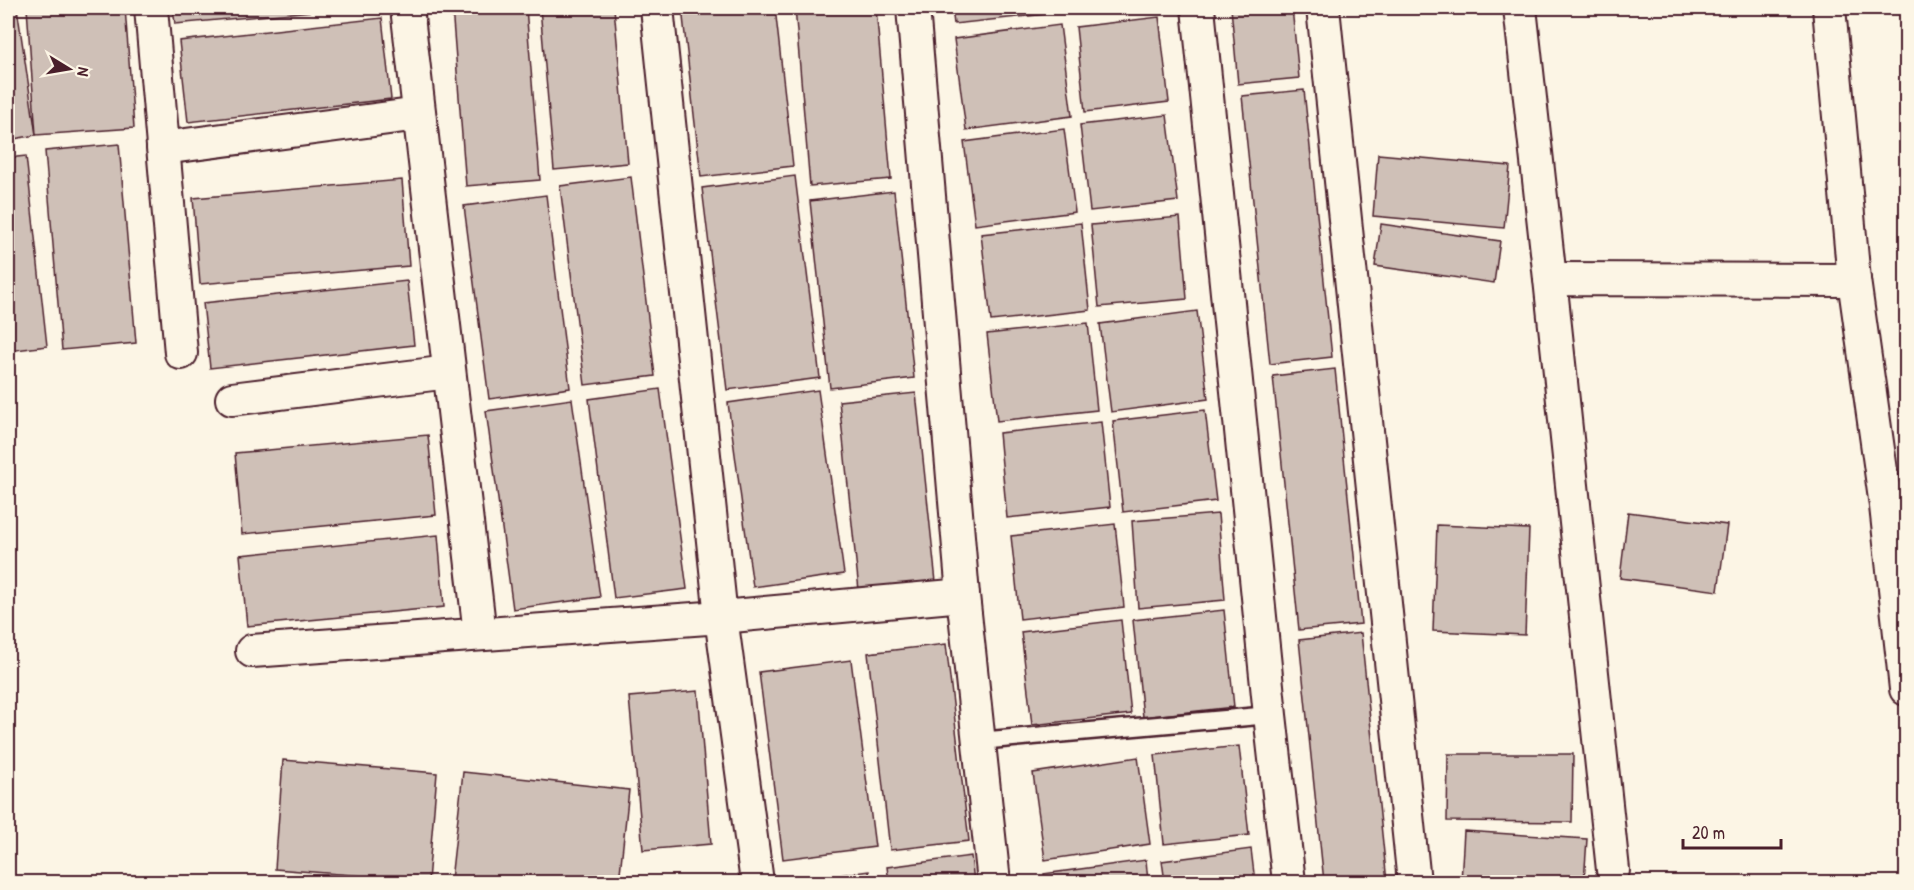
<svg xmlns="http://www.w3.org/2000/svg" width="1914" height="890" font-family="'Patrick Hand',sans-serif">
<style>
.building{fill:#cfc0b7;stroke:#4a1f2b;stroke-width:1.5}
.lines{fill:none;stroke-linecap:round;stroke-linejoin:round}
.service-casing{stroke:#4a1f2b;stroke-width:21}
.minor-casing{stroke:#4a1f2b;stroke-width:36}
.service{stroke:#fcf5e5;stroke-width:16}
.minor{stroke:#fcf5e5;stroke-width:32}
</style>
<rect width="100%" height="100%" fill="#fcf5e5"/>
<filter id="ink" filterUnits="userSpaceOnUse"><feTurbulence type="fractalNoise" baseFrequency=".0167" numOctaves="2"/><feDisplacementMap in="SourceGraphic" scale="12" xChannelSelector="R" yChannelSelector="G"/><feConvolveMatrix kernelMatrix="1 2 1 2 8 2 1 2 1" color-interpolation-filters="sRGB"/></filter>
<g filter="url(#ink)">
<g class="building">
<polygon points="8,8 17,8 36,135 8,140"/>
<polygon points="27,8 125,8 134,128 36,135"/>
<polygon points="173,8 344,8 175,24"/>
<polygon points="452,8 526,8 540,180 466,186"/>
<polygon points="540,8 614,8 628,163 554,170"/>
<polygon points="682,8 775,8 793,166 701,177"/>
<polygon points="795,8 876,8 891,179 810,186"/>
<polygon points="952,8 1055,8 1056,13 954,24"/>
<polygon points="1069,8 1120,8 1070,13"/>
<polygon points="1231,8 1292,8 1299,78 1238,84"/>
<polygon points="1159,17 1169,102 1085,112 1076,27"/>
<polygon points="382,18 391,99 188,122 179,41"/>
<polygon points="1060,25 1072,116 966,130 954,39"/>
<polygon points="1304,90 1332,357 1270,364 1242,96"/>
<polygon points="1167,115 1178,201 1090,211 1080,125"/>
<polygon points="1064,129 1075,212 975,225 964,142"/>
<polygon points="119,144 136,343 62,350 45,151"/>
<polygon points="1378,154 1510,166 1504,228 1373,216"/>
<polygon points="26,156 47,346 8,351 8,158"/>
<polygon points="795,176 820,378 727,390 702,188"/>
<polygon points="631,177 655,376 585,385 560,186"/>
<polygon points="402,180 409,266 200,284 193,198"/>
<polygon points="894,191 914,378 830,388 810,201"/>
<polygon points="546,195 570,388 489,399 464,206"/>
<polygon points="1180,217 1187,299 1099,307 1091,225"/>
<polygon points="1081,223 1090,310 991,321 981,234"/>
<polygon points="1381,224 1500,241 1494,283 1375,266"/>
<polygon points="407,281 414,345 210,368 203,303"/>
<polygon points="1197,311 1208,399 1111,412 1100,324"/>
<polygon points="1088,323 1097,410 997,421 987,334"/>
<polygon points="1335,369 1361,624 1299,630 1273,376"/>
<polygon points="660,389 687,589 614,598 589,399"/>
<polygon points="818,390 844,574 753,587 728,403"/>
<polygon points="916,393 936,582 859,590 839,401"/>
<polygon points="572,399 600,597 513,609 486,411"/>
<polygon points="1205,410 1216,501 1123,512 1113,421"/>
<polygon points="1101,422 1110,507 1007,518 999,433"/>
<polygon points="428,435 436,515 242,534 235,453"/>
<polygon points="1628,512 1727,525 1718,591 1620,578"/>
<polygon points="1218,514 1225,600 1138,608 1132,521"/>
<polygon points="1115,524 1124,607 1020,619 1011,536"/>
<polygon points="1437,525 1529,529 1525,635 1433,631"/>
<polygon points="438,535 444,607 247,626 240,555"/>
<polygon points="1224,610 1234,707 1143,717 1133,620"/>
<polygon points="1121,620 1131,714 1032,725 1021,632"/>
<polygon points="1361,633 1387,882 1324,882 1299,640"/>
<polygon points="946,644 969,841 890,850 868,653"/>
<polygon points="851,660 875,847 783,859 759,672"/>
<polygon points="698,691 711,844 643,850 629,697"/>
<polygon points="1239,746 1249,835 1164,844 1155,755"/>
<polygon points="1448,754 1573,754 1572,822 1447,821"/>
<polygon points="1138,757 1150,844 1045,860 1033,773"/>
<polygon points="283,760 437,773 428,881 275,869"/>
<polygon points="463,772 629,790 619,882 472,882 451,880"/>
<polygon points="1464,831 1587,839 1584,882 1461,882"/>
<polygon points="1251,849 1255,882 1165,882 1162,861"/>
<polygon points="971,856 974,882 889,882 887,867"/>
<polygon points="1146,860 1148,882 1045,882 1044,874"/>
<polygon points="869,871 870,882 784,882"/>
</g>
<g class="lines">
<g class="service-casing">
<polyline id="service" points="979,741 1270,715"/>
</g>
<g class="minor-casing">
<g id="minor">
<polyline points="151,8 181,353"/>
<polyline points="407,8 480,634"/>
<polyline points="657,8 721,617 963,595 994,882"/>
<polyline points="913,8 963,595"/>
<polyline points="1198,8 1270,715 1289,882"/>
<polyline points="1323,8 1414,882"/>
<polyline points="1520,8 1550,279"/>
<polyline points="1829,8 1854,280 1886,506 1906,689"/>
<polyline points="163,148 419,114"/>
<polyline points="232,399 449,372"/>
<polyline points="252,651 721,617 757,882"/>
<polyline points="1613,870 1550,279 1854,280"/>
</g>
</g>
<use href="#service" class="service"/>
<use href="#minor" class="minor"/>
</g>
</g>
<rect width="1914" height="890" fill="none" stroke="#fcf5e5" stroke-width="30"/>
<rect x="15" y="15" width="1884" height="860" fill="none" stroke="#4a1f2b" stroke-width="2" filter="url(#ink)"/>
<g transform="translate(69 69) rotate(101)" stroke="#fcf5e5" stroke-width="4.5" paint-order="stroke">
<path d="M0-4.5L10 22L0 15L-10 22Z" fill="#4a1f2b"/>
<text y="-9" font-size="16" font-weight="bold" text-anchor="middle" fill="#4a1f2b">N</text>
</g>
<path d="M1683 839v9h98v-9" fill="none" stroke="#4a1f2b" stroke-width="3"/>
<text x="1692" y="839" font-size="18" fill="#4a1f2b" stroke="#fcf5e5" stroke-width="4.5" paint-order="stroke">20 m</text>
</svg>
